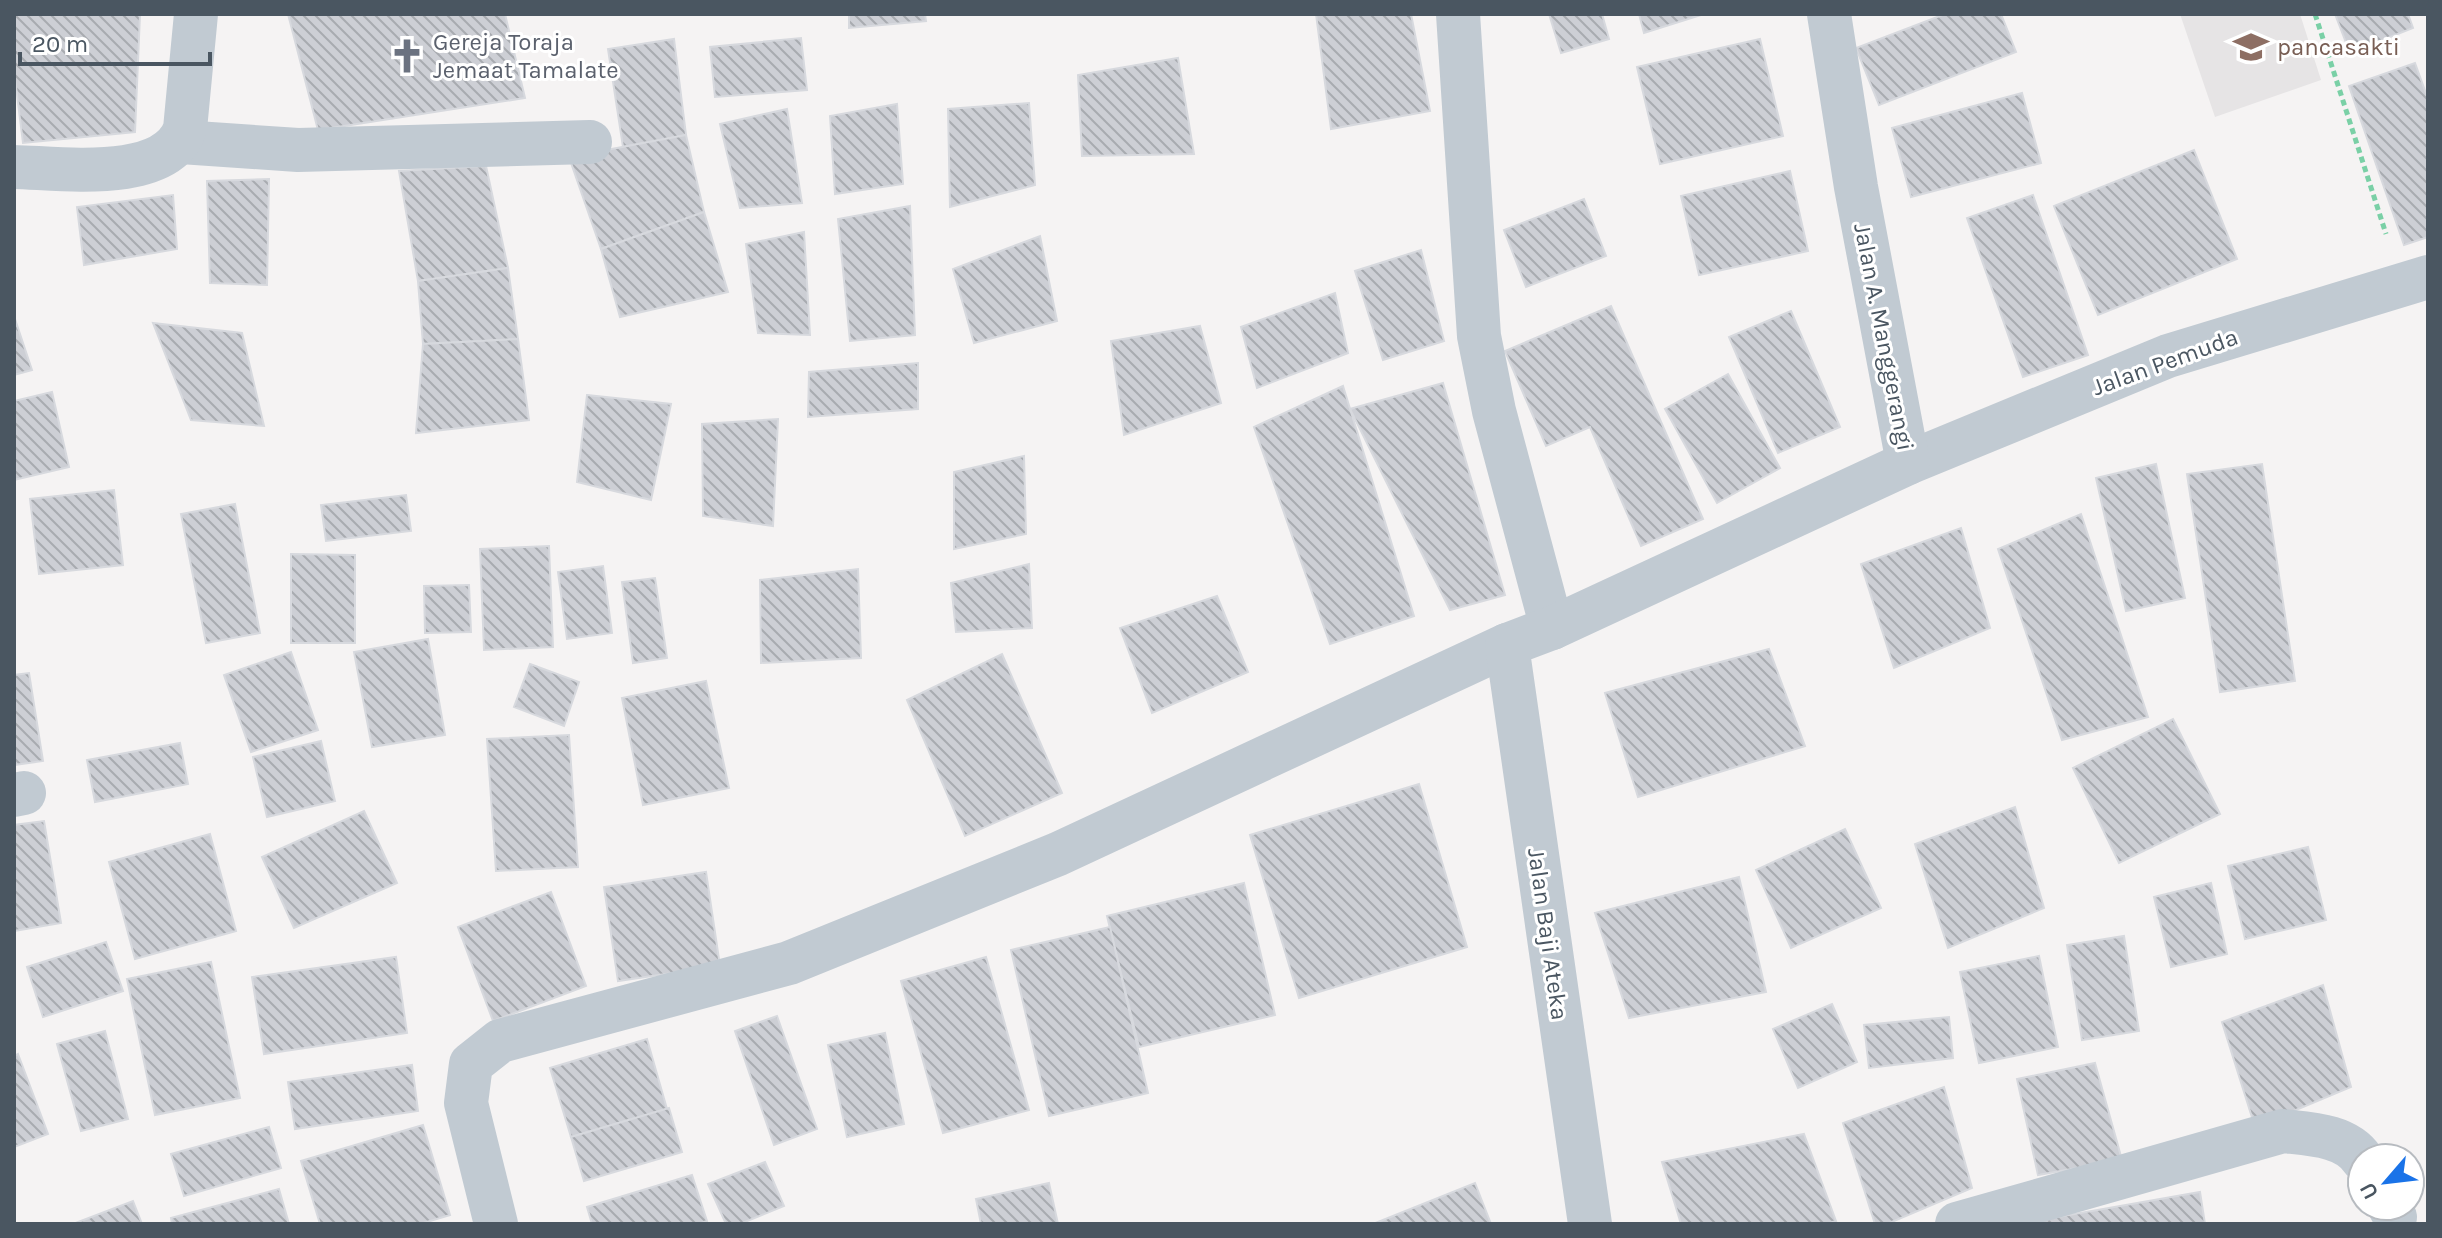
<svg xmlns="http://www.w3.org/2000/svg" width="2442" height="1238" font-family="Karla,sans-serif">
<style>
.education{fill:#e6e4e5}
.building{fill:url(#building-back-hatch);stroke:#d7d9de;stroke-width:2}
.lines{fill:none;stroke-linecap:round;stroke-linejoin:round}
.path{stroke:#7ad0a6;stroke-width:5;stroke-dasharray:6 4;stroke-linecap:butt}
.minor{stroke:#c1cad2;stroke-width:44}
.tertiary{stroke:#c1cad2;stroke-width:44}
.labels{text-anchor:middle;stroke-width:6;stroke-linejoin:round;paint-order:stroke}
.worship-label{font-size:24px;fill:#5b616d;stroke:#fff;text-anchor:start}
.education-label{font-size:24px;fill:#785e54;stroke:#fff;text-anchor:start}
.street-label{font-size:24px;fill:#4a5661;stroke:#fff}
</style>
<defs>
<pattern id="building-back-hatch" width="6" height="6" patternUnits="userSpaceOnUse" patternTransform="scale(2)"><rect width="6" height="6" fill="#cdcfd5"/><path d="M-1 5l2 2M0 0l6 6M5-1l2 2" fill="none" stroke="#a8abb0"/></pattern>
</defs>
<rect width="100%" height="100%" fill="#f5f3f3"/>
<polygon class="education" points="2180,14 2300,14 2321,80 2215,117"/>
<g class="building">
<polygon points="14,14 140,14 135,132 23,143 14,71"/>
<polygon points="288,14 505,14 525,98 318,130"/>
<polygon points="849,14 925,14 926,21 849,28"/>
<polygon points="1316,14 1411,14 1430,111 1331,129"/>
<polygon points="1549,14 1602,14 1609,39 1561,53"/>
<polygon points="1639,14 1704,14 1644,33"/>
<polygon points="1945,14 2001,14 2016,52 1879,105 1856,48"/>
<polygon points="2335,14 2408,14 2413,28 2350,53"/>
<polygon points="801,38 807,90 715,97 710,47"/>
<polygon points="674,39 686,135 623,147 608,49"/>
<polygon points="1760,39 1783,136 1660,164 1637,67"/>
<polygon points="1178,58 1194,154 1082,156 1078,75"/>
<polygon points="2415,63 2428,99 2428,237 2404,245 2349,86"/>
<polygon points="2022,93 2041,163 1911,197 1892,128"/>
<polygon points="1029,103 1035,185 950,207 948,109"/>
<polygon points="897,104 903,184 835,194 830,116"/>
<polygon points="787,109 802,203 740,208 720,124"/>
<polygon points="686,135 704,212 601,249 569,157"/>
<polygon points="2194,150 2237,259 2098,315 2054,206"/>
<polygon points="486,166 508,268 418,281 399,171"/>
<polygon points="1790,171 1808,251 1699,275 1681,196"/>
<polygon points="269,179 267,285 210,283 207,181"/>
<polygon points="173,195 177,249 84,265 77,207"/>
<polygon points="2033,195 2088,355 2023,377 1967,218"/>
<polygon points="1584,199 1606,256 1526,287 1504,230"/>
<polygon points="910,206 915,335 850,341 838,219"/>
<polygon points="704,212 728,292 620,317 601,249"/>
<polygon points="804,232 810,335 758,333 746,244"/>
<polygon points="1040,236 1057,321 974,343 953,269"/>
<polygon points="1421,250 1444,341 1383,360 1355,271"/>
<polygon points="508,268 518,339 423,344 418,281"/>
<polygon points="1335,293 1348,353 1257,388 1241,327"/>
<polygon points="1611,306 1703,519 1641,546 1590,427 1546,446 1505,351"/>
<polygon points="1791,311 1840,427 1778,453 1729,337"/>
<polygon points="14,316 32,370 14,375"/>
<polygon points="153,323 242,333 264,426 191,420"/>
<polygon points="1200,326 1221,403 1124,435 1111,341"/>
<polygon points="518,339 529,420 416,433 423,344"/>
<polygon points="918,363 918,409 808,417 809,372"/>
<polygon points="1728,374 1780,468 1717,503 1665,409"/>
<polygon points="1443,383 1505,595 1450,610 1350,409"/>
<polygon points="1343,386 1414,616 1330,644 1254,427"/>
<polygon points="52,392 69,467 14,480 14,401"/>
<polygon points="587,395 671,404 651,500 577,482"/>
<polygon points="778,419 773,526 703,516 702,424"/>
<polygon points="1024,456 1026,534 954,549 954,472"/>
<polygon points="2156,464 2185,598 2126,611 2096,478"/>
<polygon points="2262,464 2295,681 2220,692 2187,474"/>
<polygon points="114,490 123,565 39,574 30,499"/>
<polygon points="406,495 411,531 326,541 321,505"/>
<polygon points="235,504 260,633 206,643 181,514"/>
<polygon points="2081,514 2148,717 2062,740 1998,549"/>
<polygon points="1961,528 1990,628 1894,668 1861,564"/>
<polygon points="549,546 553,647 484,650 480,549"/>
<polygon points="291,554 355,555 355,643 291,643"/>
<polygon points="1029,564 1032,628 956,632 951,583"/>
<polygon points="603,566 612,633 567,639 558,572"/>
<polygon points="858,569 861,658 761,663 760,580"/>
<polygon points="655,578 667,658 633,663 622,582"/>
<polygon points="469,585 471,632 425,633 424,586"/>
<polygon points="1217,596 1248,672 1152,713 1120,628"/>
<polygon points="428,639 445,735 372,747 354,652"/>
<polygon points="1769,649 1805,746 1638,797 1605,693"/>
<polygon points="291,652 318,730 251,752 224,675"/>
<polygon points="1002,654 1062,793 965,836 907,700"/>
<polygon points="530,664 579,682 564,726 514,707"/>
<polygon points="29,673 43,761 14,765 14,675"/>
<polygon points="706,681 729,788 643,805 622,698"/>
<polygon points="2173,719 2220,814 2119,863 2073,768"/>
<polygon points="569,735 578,867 496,871 487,739"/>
<polygon points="321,741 335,801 267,817 253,757"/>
<polygon points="180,743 188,784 95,802 87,760"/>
<polygon points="1419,784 1467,947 1299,998 1250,835"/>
<polygon points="2015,807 2044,908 1948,948 1915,844"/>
<polygon points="364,811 397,883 294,928 262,857"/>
<polygon points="44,821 61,923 14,931 14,825"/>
<polygon points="1845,829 1881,908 1791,948 1756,870"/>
<polygon points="210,834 236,931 135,959 109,862"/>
<polygon points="2308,847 2326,920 2245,939 2228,866"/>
<polygon points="706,872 720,966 618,981 604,887"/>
<polygon points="1739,877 1766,992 1629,1018 1595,913"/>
<polygon points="1244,883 1275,1015 1139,1047 1107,916"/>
<polygon points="2211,883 2227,954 2171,967 2154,897"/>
<polygon points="551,892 586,986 493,1021 458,927"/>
<polygon points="1110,927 1148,1093 1049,1116 1011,950"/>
<polygon points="2124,936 2139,1031 2082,1040 2067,945"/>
<polygon points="106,942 123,991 43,1017 27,967"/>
<polygon points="2039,956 2058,1047 1979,1063 1960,972"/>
<polygon points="396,957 407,1033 264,1054 252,977"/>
<polygon points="986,957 1029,1110 943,1133 901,981"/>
<polygon points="211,962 240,1098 155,1115 127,979"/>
<polygon points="2323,985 2351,1087 2255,1127 2222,1022"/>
<polygon points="1832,1004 1857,1062 1798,1088 1773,1029"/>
<polygon points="777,1016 817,1129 774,1145 735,1031"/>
<polygon points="1949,1017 1953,1058 1869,1068 1864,1025"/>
<polygon points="105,1031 128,1119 81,1131 57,1044"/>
<polygon points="885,1033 904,1124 847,1137 828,1045"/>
<polygon points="647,1039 667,1109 571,1137 550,1068"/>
<polygon points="18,1054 48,1134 14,1147 14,1056"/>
<polygon points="2095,1063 2122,1160 2038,1175 2017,1079"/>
<polygon points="412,1065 418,1111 295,1129 288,1082"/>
<polygon points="1944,1087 1972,1188 1887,1224 1875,1224 1843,1123"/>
<polygon points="669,1108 682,1152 584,1181 571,1137"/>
<polygon points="423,1125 450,1215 420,1224 320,1224 301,1161"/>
<polygon points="269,1127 281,1168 184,1196 171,1154"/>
<polygon points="1804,1134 1836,1221 1826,1224 1681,1224 1662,1162"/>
<polygon points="765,1162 784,1206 740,1224 726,1224 708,1184"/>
<polygon points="692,1175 707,1221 698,1224 592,1224 587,1207"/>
<polygon points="1049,1183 1058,1224 981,1224 976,1199"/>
<polygon points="1475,1183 1491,1224 1373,1224"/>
<polygon points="279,1189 289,1224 172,1224 171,1218"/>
<polygon points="2200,1192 2205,1224 2018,1224"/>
<polygon points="133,1201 142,1224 73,1224"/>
</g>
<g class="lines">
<polyline class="path" points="2315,14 2386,234"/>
<g class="minor">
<polyline points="1458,14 1479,336 1494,411 1552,628"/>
<polyline points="181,142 298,150 590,142"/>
<path d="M 14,167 C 62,168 166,183 185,129 L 196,14"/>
<polyline points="1908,463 2168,356 2428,277"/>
<polyline points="14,795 24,793"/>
<polyline points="2389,1206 2395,1217"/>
<polyline points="496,1224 466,1103 471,1064 500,1041 789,963 1058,854 1507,645"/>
<path d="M 1957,1224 L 2283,1131 C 2310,1134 2346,1135 2362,1159"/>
</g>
<polyline class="tertiary" points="1590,1224 1507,645 1552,628 1908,463 1856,187 1829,14"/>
</g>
<defs>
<g id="university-bare" transform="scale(2.76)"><path d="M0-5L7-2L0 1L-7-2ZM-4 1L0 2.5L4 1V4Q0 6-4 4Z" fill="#8d6e63" stroke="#fff" stroke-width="2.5" paint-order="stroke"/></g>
<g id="church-bare" transform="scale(2.76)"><path d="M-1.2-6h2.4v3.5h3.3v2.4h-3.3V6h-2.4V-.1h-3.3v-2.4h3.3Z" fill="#6b7280" stroke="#fff" stroke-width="2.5" paint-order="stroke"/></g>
</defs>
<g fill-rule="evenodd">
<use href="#university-bare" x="2251" y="47"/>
<use href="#church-bare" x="407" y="56"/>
</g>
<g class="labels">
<g class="worship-label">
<text x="433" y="50">Gereja Toraja<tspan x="433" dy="28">Jemaat Tamalate</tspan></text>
</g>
<g class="education-label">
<text x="2277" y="55">pancasakti</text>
</g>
<g class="street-label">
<text transform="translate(1884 337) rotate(79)" y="8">Jalan A. Manggerangi</text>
<text transform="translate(2165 362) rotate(-20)" y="8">Jalan Pemuda</text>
<text transform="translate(1548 934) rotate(82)" y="8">Jalan Baji Ateka</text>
</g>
</g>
<rect width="2442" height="1238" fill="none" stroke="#4a5661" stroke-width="32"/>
<g transform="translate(2386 1182) rotate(242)"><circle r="38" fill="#ffffff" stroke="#b7bbc0" stroke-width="2"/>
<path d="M0-6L14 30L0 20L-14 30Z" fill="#1a73e8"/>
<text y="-12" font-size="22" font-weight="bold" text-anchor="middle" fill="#4a5661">U</text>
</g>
<path d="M20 52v12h190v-12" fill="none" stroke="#4a5661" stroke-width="4"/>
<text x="32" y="52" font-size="24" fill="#4a5661" stroke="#ffffff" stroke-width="6" paint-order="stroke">20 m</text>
</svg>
